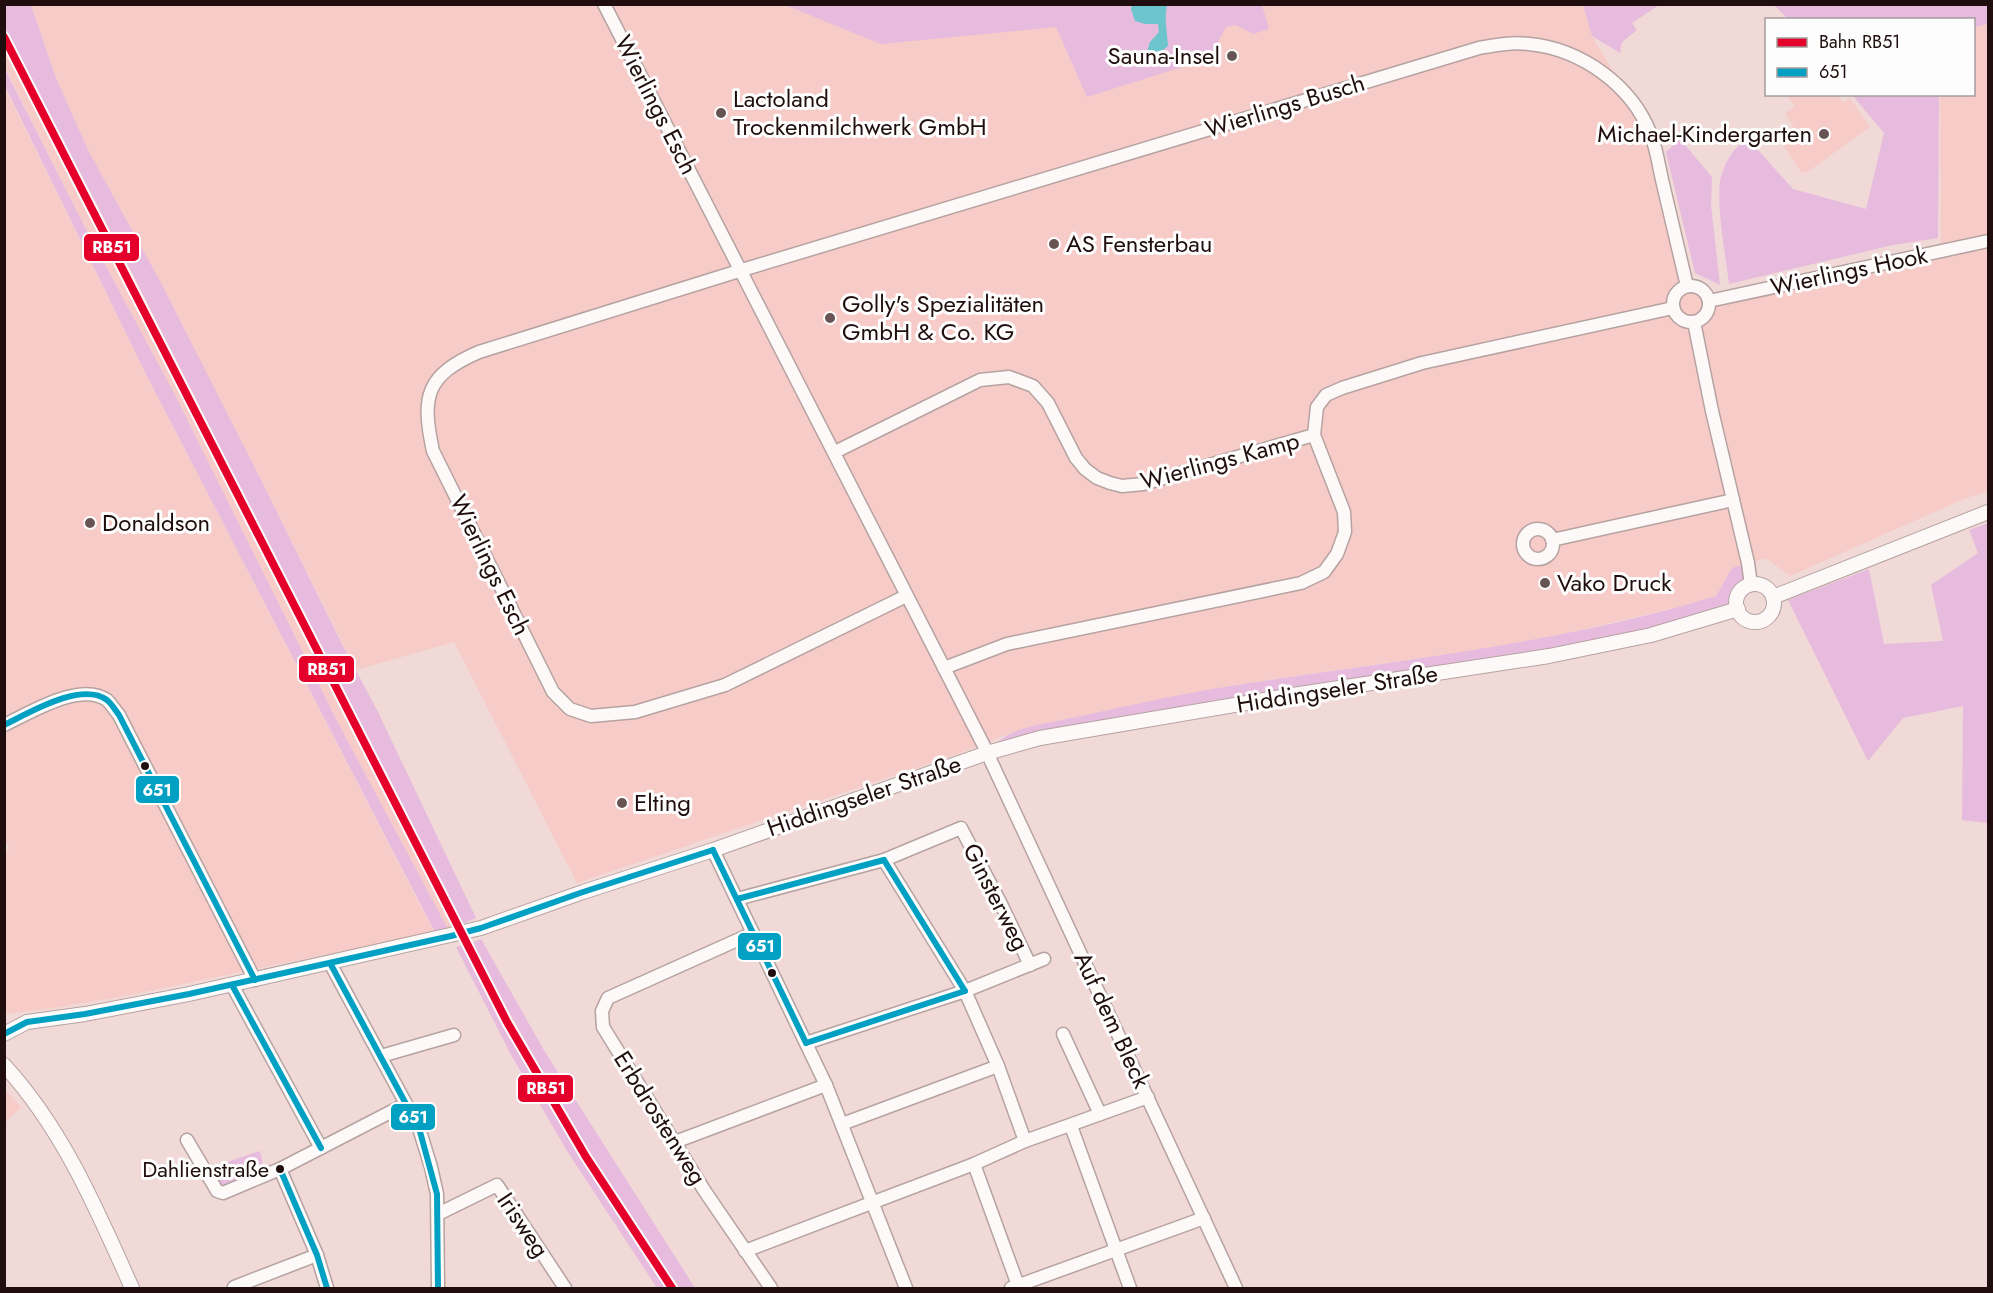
<svg xmlns="http://www.w3.org/2000/svg" width="1993" height="1293" font-family="Jost,sans-serif">
<style>
.built{fill:#f7cbc7}
.green{fill:#e7bbde}
.water{fill:#6cc4cc}
.lines{fill:none;stroke-linecap:round;stroke-linejoin:round}
.minor-casing{stroke:#b6a3a1;stroke-width:15}
.tertiary-casing{stroke:#b6a3a1;stroke-width:16}
.minor{stroke:#fdf9f9;stroke-width:12}
.tertiary{stroke:#fdf9f9;stroke-width:14}
.bus-1-casing{stroke:#fdfdfd;stroke-width:10}
.bus-1{stroke:#02a1c4;stroke-width:6}
.rail-1-casing{stroke:#fdfdfd;stroke-width:12}
.rail-1{stroke:#e4002b;stroke-width:8}
.poi-dot{fill:#685553;stroke:#fdfdfd;stroke-width:2}
.bus-dot{fill:#1f0e0d;stroke:#fdfdfd;stroke-width:2}
.labels{text-anchor:middle;stroke-width:6;stroke-linejoin:round;paint-order:stroke}
.bus-label{font-size:22px;fill:#1f0e0d;stroke:#fdfdfd;text-anchor:end}
.poi-label{font-size:24px;fill:#1f0e0d;stroke:#fdfdfd;text-anchor:start}
.street-label{font-size:24px;fill:#1f0e0d;stroke:#fdfdfd}
.line-badge{stroke:#fdfdfd;stroke-width:2}
.badge-label{font-size:16px;text-anchor:middle;font-weight:bold;fill:#fff}
</style>
<rect width="100%" height="100%" fill="#f0d9d6"/>
<g class="built">
<polygon points="31,5 1583,5 1592,36 1651,135 1692,286 1702,289 1708,296 1941,252 1940,95 1974,94 1974,27 1988,24 1988,491 1964,499 1790,576 1766,558 1732,568 1716,596 1682,606 1568,633 1477,650 1234,685 1036,725 1013,732 960,753 577,883 454,642 356,670 261,480 88,150 56,78"/>
<polygon points="4,28 128,265 198,403 270,553 464,927 449,931 336,719 175,395 86,229 5,67"/>
<polygon points="4,86 147,376 434,932 130,995 48,1009 5,1014 4,851 10,849 4,839"/>
<polygon points="1786,95 1837,95 1844,103 1850,98 1870,127 1806,173 1801,172 1784,146 1785,142 1791,137 1786,131 1794,126 1785,114 1795,106"/>
<polygon points="471,943 567,1116 654,1253 680,1288 667,1288 635,1241 544,1096 463,945"/>
<polygon points="5,1090 21,1107 5,1123"/>
</g>
<g class="green">
<polygon points="5,4 31,5 56,78 88,150 161,283 261,480 342,644 378,712 476,918 462,924 270,553 198,403 128,265 5,28"/>
<polygon points="785,5 1262,5 1269,29 1253,34 1236,25 1226,27 1208,61 1190,51 1182,67 1087,97 1056,27 881,44"/>
<polygon points="1583,5 1583,4 1659,5 1632,23 1637,30 1622,42 1620,53 1592,36"/>
<polygon points="1774,5 1988,5 1988,24 1974,27 1974,20 1788,19"/>
<polygon points="4,67 86,229 175,395 336,719 449,931 436,934 147,376 5,86"/>
<path d="M 1852,95 L 1939,95 L 1938,238 L 1893,245 L 1729,284 C 1726,257 1715,201 1721,176 C 1726,160 1734,148 1747,138 L 1793,189 L 1866,209 L 1884,133 Z"/>
<polygon points="1680,139 1712,177 1711,205 1720,285 1695,273 1666,152"/>
<polygon points="1988,523 1988,823 1962,820 1963,706 1903,718 1868,761 1788,600 1869,569 1884,644 1943,641 1931,585 1978,553 1969,530"/>
<path d="M 1748,563 L 1751,585 C 1740,590 1736,597 1738,609 L 1549,656 L 987,753 C 1002,735 1014,731 1036,725 C 1103,712 1170,695 1237,685 C 1398,660 1560,644 1716,596 L 1732,568 Z"/>
<polygon points="481,939 545,1052 695,1288 680,1288 654,1253 567,1116 471,943"/>
<polygon points="463,945 544,1096 635,1241 667,1288 657,1288 567,1151 510,1053 456,947"/>
<polygon points="260,1151 264,1169 223,1186 217,1184 209,1168"/>
</g>
<path class="water" d="M 1132,5 L 1167,5 C 1164,19 1167,32 1168,46 L 1163,50 L 1159,58 L 1152,60 L 1147,52 L 1150,42 L 1159,32 L 1158,24 L 1145,24 L 1135,21 L 1131,9 Z"/>
<g class="lines">
<g class="minor-casing">
<g id="minor">
<polyline points="604,4 983,744 1236,1288"/>
<circle cx="1691" cy="304" r="18"/>
<polyline points="1709,301 1988,241"/>
<polyline points="1694,322 1712,411 1748,563 1751,585"/>
<polyline points="835,452 980,380 1009,377 1033,386 1048,403 1076,458 1085,469 1097,478 1110,483 1122,486 1143,484 1314,435"/>
<circle cx="1538" cy="544" r="15"/>
<polyline points="1552,540 1733,500"/>
<path d="M 906,596 L 725,685 L 635,712 L 591,716 L 570,709 L 553,692 L 433,451 C 421,396 426,375 479,352 L 742,270 L 1479,48 C 1496,45 1511,42 1529,44 C 1581,49 1632,85 1651,135 C 1657,150 1659,168 1663,184 C 1671,218 1679,252 1687,286"/>
<polyline points="944,668 1007,644 1301,583 1324,572 1337,554 1345,532 1344,512 1314,435 1317,407 1326,395 1342,388 1422,363 1673,308"/>
<path d="M 4,725 C 30,713 80,681 107,700 C 111,704 115,710 119,715 L 255,980"/>
<polyline points="713,850 826,1085 906,1288"/>
<polyline points="884,860 965,991 998,1066 1025,1141"/>
<polyline points="737,899 884,860 961,828 1001,904 1030,965"/>
<polyline points="753,933 608,998 602,1011 603,1027 704,1190 771,1288"/>
<polyline points="330,963 419,1128 431,1167 437,1194 438,1288"/>
<polyline points="232,985 321,1148"/>
<polyline points="1063,1034 1100,1114"/>
<polyline points="806,1043 965,991 1044,959"/>
<polyline points="381,1056 454,1035"/>
<polyline points="842,1124 998,1066"/>
<polyline points="1071,1126 1130,1288"/>
<polyline points="187,1140 217,1191 223,1193 280,1169 406,1104"/>
<polyline points="675,1142 826,1085"/>
<polyline points="974,1164 1019,1288"/>
<polyline points="280,1169 317,1255 327,1288"/>
<polyline points="438,1214 497,1185 565,1288"/>
<polyline points="745,1251 974,1164 1025,1141 1148,1097"/>
<polyline points="234,1287 317,1255"/>
<polyline points="1011,1288 1204,1218"/>
</g>
</g>
<g class="tertiary-casing">
<g id="tertiary">
<circle cx="1755" cy="603" r="19"/>
<polyline points="1773,597 1988,512"/>
<polyline points="4,1034 27,1022 85,1014 189,994 481,928 583,892 713,850 987,753 1040,738 1293,695 1549,656 1651,635 1738,609"/>
<path d="M 4,1065 C 63,1129 97,1210 132,1288"/>
</g>
</g>
<use href="#minor" class="minor"/>
<use href="#tertiary" class="tertiary"/>
<g class="bus-1-casing">
<g id="bus-1">
<path d="M 4,725 C 29,713 81,681 107,700 C 112,704 115,710 119,715 L 255,980"/>
<polyline points="713,850 806,1043"/>
<polyline points="884,860 965,991"/>
<polyline points="737,899 884,860"/>
<polyline points="330,963 419,1128 437,1194 438,1288"/>
<polyline points="232,985 321,1148"/>
<polyline points="4,1034 27,1022 85,1014 189,994 451,936 481,928 583,892 713,850"/>
<polyline points="806,1043 965,991"/>
<polyline points="280,1169 317,1255 327,1288"/>
</g>
</g>
<use href="#bus-1" class="bus-1"/>
<g class="rail-1-casing">
<polyline id="rail-1" points="4,37 507,1022 586,1157 672,1288"/>
</g>
<use href="#rail-1" class="rail-1"/>
</g>
<g class="poi-dot">
<circle cx="1232" cy="56" r="6"/>
<circle cx="721" cy="113" r="6"/>
<circle cx="1824" cy="134" r="6"/>
<circle cx="1054" cy="244" r="6"/>
<circle cx="830" cy="318" r="6"/>
<circle cx="90" cy="523" r="6"/>
<circle cx="1545" cy="583" r="6"/>
<circle cx="622" cy="803" r="6"/>
</g>
<g class="bus-dot">
<circle cx="145" cy="766" r="5"/>
<circle cx="772" cy="973" r="5"/>
<circle cx="280" cy="1169" r="5"/>
</g>
<g class="labels">
<g class="bus-label">
<text x="269" y="1177">Dahlienstraße</text>
</g>
<g class="poi-label">
<text x="1220" y="64" text-anchor="end">Sauna-Insel</text>
<text x="733" y="107">Lactoland<tspan x="733" dy="28">Trockenmilchwerk GmbH</tspan></text>
<text x="1812" y="142" text-anchor="end">Michael-Kindergarten</text>
<text x="1066" y="252">AS Fensterbau</text>
<text x="842" y="312">Golly's Spezialitäten<tspan x="842" dy="28">GmbH &amp; Co. KG</tspan></text>
<text x="102" y="531">Donaldson</text>
<text x="1557" y="591">Vako Druck</text>
<text x="634" y="811">Elting</text>
</g>
<g class="street-label">
<text transform="translate(656 105) rotate(63)" y="8">Wierlings Esch</text>
<text transform="translate(1285 106) rotate(-17)" y="8">Wierlings Busch</text>
<text transform="translate(1849 271) rotate(-12)" y="8">Wierlings Hook</text>
<text transform="translate(1220 461) rotate(-15)" y="8">Wierlings Kamp</text>
<text transform="translate(490 565) rotate(64)" y="8">Wierlings Esch</text>
<text transform="translate(1337 689) rotate(-9)" y="8">Hiddingseler Straße</text>
<text transform="translate(864 796) rotate(-19)" y="8">Hiddingseler Straße</text>
<text transform="translate(996 897) rotate(63)" y="8">Ginsterweg</text>
<text transform="translate(1112 1020) rotate(65)" y="8">Auf dem Bleck</text>
<text transform="translate(660 1118) rotate(58)" y="8">Erbdrostenweg</text>
<text transform="translate(523 1225) rotate(56)" y="8">Irisweg</text>
</g>
</g>
<g class="line-badge">
<rect x="83" y="233" width="57" height="29" rx="6" fill="#e4002b"/>
<rect x="298" y="655" width="57" height="28" rx="6" fill="#e4002b"/>
<rect x="135" y="775" width="45" height="29" rx="6" fill="#02a1c4"/>
<rect x="737" y="932" width="45" height="29" rx="6" fill="#02a1c4"/>
<rect x="517" y="1074" width="57" height="29" rx="6" fill="#e4002b"/>
<rect x="390" y="1103" width="46" height="28" rx="6" fill="#02a1c4"/>
</g>
<g class="badge-label">
<text x="112" y="253">RB51</text>
<text x="327" y="675">RB51</text>
<text x="157" y="796">651</text>
<text x="760" y="952">651</text>
<text x="546" y="1094">RB51</text>
<text x="413" y="1123">651</text>
</g>
<rect width="1993" height="1293" fill="none" stroke="#1f0e0d" stroke-width="12"/>
<rect x="1765" y="18" width="210" height="78" fill="#fdfdfd" stroke="#a49d9d" stroke-width="1.5"/>
<rect x="1777" y="38" width="30" height="9" fill="#e4002b" stroke="#a49d9d" stroke-width="1.5"/>
<text x="1819" y="48" font-size="18" fill="#1f0e0d">Bahn RB51</text>
<rect x="1777" y="68" width="30" height="9" fill="#02a1c4" stroke="#a49d9d" stroke-width="1.5"/>
<text x="1819" y="78" font-size="18" fill="#1f0e0d">651</text>
</svg>
